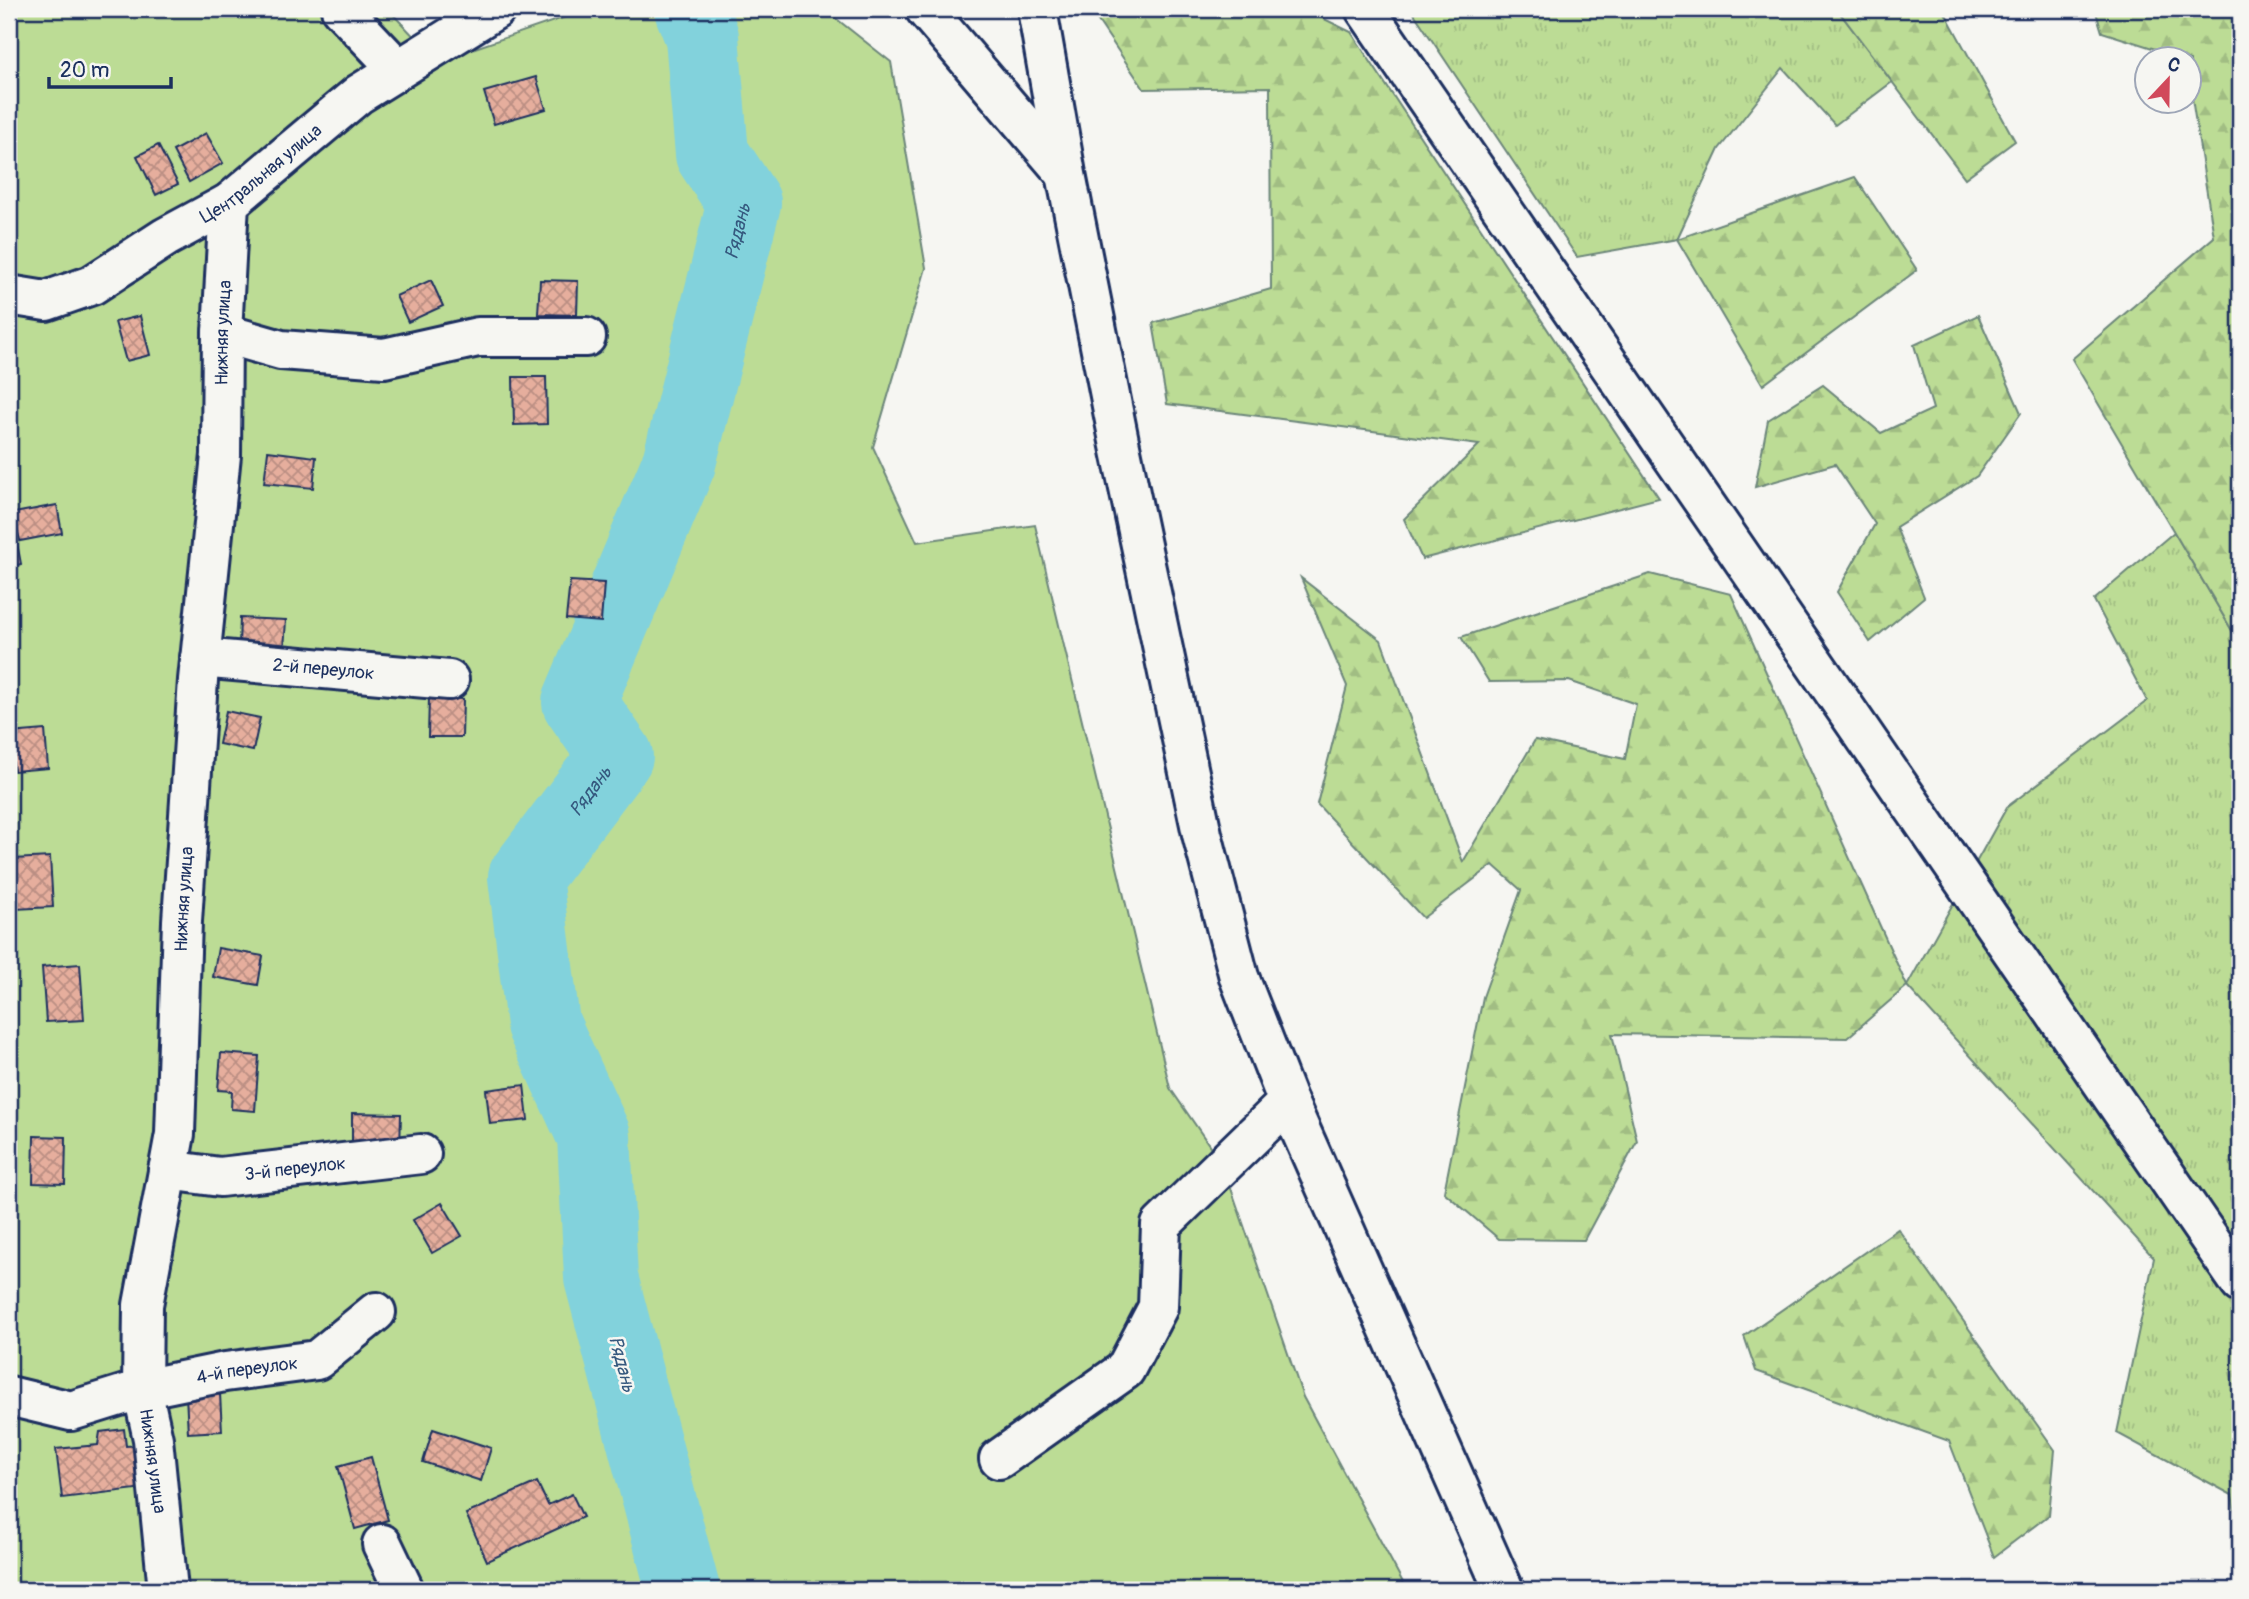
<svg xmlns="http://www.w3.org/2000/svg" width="2249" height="1599" font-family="Pangolin,sans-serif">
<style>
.grass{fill:url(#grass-tufts);stroke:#6c867a;stroke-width:2}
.forest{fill:url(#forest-firs);stroke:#6c867a;stroke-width:2}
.garden{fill:#bcdc95;stroke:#6c867a;stroke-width:2}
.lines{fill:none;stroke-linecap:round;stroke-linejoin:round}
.river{stroke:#82d2dc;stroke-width:74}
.building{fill:url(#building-cross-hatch);stroke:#1b2f5e;stroke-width:2}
.minor-casing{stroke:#1b2f5e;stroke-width:44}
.minor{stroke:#f6f6f2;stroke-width:38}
.labels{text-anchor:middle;stroke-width:5;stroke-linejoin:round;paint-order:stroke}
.street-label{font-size:18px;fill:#1b2f5e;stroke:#f6f6f2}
.water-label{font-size:19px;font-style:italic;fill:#35587e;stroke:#f6f6f2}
</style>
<defs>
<pattern id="grass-tufts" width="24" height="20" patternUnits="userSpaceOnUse" patternTransform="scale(1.75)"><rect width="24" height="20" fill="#bcdc95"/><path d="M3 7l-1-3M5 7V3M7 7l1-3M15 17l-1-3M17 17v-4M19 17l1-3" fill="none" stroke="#a1bd83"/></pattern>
<pattern id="forest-firs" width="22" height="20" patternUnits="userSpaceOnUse" patternTransform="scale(1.75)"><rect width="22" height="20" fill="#bcdc95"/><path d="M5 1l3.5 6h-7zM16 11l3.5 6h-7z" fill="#a1bd83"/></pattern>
<pattern id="building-cross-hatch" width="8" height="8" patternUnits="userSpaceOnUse" patternTransform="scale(1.75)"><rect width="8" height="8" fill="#e6ae9d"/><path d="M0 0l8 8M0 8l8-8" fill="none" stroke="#ba8e83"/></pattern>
</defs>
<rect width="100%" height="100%" fill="#f6f6f2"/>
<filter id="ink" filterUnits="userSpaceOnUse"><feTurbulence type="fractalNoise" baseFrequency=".0143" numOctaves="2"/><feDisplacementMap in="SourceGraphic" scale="14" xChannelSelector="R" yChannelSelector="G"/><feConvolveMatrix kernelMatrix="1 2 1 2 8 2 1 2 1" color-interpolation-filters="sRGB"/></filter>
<g filter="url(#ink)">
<g class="grass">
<polygon points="1411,9 1837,9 1892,82 1835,125 1783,68 1719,149 1677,239 1577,257"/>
<polygon points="2174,532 2240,644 2240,1540 2232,1495 2117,1433 2154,1258 1907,986 2007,807 2147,701 2094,600"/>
</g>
<g class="forest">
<polygon points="1090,9 1304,9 1351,32 1659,498 1422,559 1404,519 1479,445 1167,404 1153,323 1271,289 1270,87 1144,89"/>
<polygon points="1837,9 1943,9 2015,141 1965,178"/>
<polygon points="2095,9 2240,9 2240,644 2072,359 2214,237 2190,86 2190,60 2102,32"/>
<polygon points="1855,177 1917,270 1763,385 1677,239"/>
<polygon points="1978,315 2021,413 1977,476 1896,527 1924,597 1870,642 1837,592 1875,524 1835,464 1755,487 1768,420 1823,385 1881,433 1933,409 1914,345"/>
<polygon points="1650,574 1731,594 1907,986 1847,1038 1612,1034 1637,1141 1584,1240 1499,1239 1444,1192 1483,997 1521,890 1493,865 1423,918 1317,804 1347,686 1301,578 1381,640 1463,862 1535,740 1625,759 1636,704 1569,681 1489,682 1461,637"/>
<polygon points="1898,1229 2055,1450 2049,1515 1994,1557 1949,1441 1756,1371 1744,1336"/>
</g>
<polygon class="garden" points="9,9 388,9 437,61 589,9 824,9 891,62 926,268 873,447 917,542 1035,525 1170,1088 1223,1165 1303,1397 1407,1590 9,1590"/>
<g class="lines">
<path class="river" id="s1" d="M 683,1590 L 601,1278 L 594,1136 L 543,1024 L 525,877 L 616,756 L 579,702 L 679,463 L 744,203 L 712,154 L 702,37 L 691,9"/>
</g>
<g class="building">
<polygon points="536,77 546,109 494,124 484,92"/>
<polygon points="206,133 223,163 189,182 173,151"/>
<polygon points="158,145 178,184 156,195 137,156"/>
<polygon points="431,280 443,306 408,322 396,296"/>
<polygon points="540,280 578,281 577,315 538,314"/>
<polygon points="140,316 150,355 126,361 115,322"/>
<polygon points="513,377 546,377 547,424 514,425"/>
<polygon points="268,451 316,457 313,488 264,483"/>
<polygon points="57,505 62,533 20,541 14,513"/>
<polygon points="17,543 21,564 9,567 9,544"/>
<polygon points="570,581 604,583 601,622 566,619"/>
<polygon points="240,618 286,620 284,649 239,646"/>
<polygon points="429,698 463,699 462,737 428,737"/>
<polygon points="226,711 260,718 253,751 219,744"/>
<polygon points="45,730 48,768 14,771 10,733"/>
<polygon points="50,857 53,907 15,909 13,859"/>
<polygon points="218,948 263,956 258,985 213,977"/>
<polygon points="80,964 84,1020 46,1022 42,967"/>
<polygon points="221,1053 259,1056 255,1111 231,1109 232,1091 218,1090"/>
<polygon points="524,1085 528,1120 490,1124 486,1090"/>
<polygon points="352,1113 401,1114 400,1148 352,1147"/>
<polygon points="34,1136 66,1137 65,1184 33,1183"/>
<polygon points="442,1203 462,1236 432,1253 413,1220"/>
<polygon points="220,1394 222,1431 188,1433 186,1395"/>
<polygon points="124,1429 126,1446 140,1445 145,1488 62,1498 56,1449 98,1445 100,1432"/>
<polygon points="433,1429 491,1448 481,1481 423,1462"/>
<polygon points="371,1457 388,1520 355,1529 338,1466"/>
<polygon points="537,1482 548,1505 572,1494 583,1517 487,1561 466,1514"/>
</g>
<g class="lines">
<g class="minor-casing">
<g id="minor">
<polyline points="341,9 398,69"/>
<polyline points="925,9 1065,173"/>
<polyline points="1037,9 1066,174 1119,441 1202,834 1239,977 1288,1102 1504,1590"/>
<polyline points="1365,9 2240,1283"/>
<path id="s2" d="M 9,295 L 46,301 L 92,285 L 166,237 L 229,203 L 359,94 L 496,9"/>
<polyline points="222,333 281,350 384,358 478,337 586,337"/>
<path id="s3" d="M 200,658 L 449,680"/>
<path id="s4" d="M 168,1170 L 220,1177 L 421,1154"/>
<path id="s5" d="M 9,1396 L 71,1411 L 142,1389 L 225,1372 L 317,1360 L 376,1312"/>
<polyline points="999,1459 1125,1370 1158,1307 1161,1225 1288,1102"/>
<polyline points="382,1544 404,1590"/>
<path id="s6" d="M 168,1590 L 153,1439 L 142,1389 L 143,1305 L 175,1134 L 182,921 L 198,680 L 221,455 L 222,333 L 229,203"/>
</g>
</g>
<use href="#minor" class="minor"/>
</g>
</g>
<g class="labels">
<g class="street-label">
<text dy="6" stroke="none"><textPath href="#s2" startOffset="289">Центральная улица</textPath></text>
<text dy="6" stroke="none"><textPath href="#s6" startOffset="1264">Нижняя улица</textPath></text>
<text dy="6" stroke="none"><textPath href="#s3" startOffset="124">2-й переулок</textPath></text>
<text dy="6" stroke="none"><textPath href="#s6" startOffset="696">Нижняя улица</textPath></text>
<text dy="6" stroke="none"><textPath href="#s4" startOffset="128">3-й переулок</textPath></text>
<text dy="6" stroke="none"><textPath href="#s5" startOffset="245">4-й переулок</textPath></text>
<text transform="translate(153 1461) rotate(82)" y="6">Нижняя улица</text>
</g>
<g class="water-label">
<text dy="7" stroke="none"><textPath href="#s1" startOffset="1451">Рядань</textPath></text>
<text dy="7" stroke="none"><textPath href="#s1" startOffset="844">Рядань</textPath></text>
<text transform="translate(623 1364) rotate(75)" y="7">Рядань</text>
</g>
</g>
<rect width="2249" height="1599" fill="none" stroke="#f6f6f2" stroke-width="35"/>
<rect x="18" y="18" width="2214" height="1564" fill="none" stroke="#1b2f5e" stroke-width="2.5" filter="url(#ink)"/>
<g transform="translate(2168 80) rotate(22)"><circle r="33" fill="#f6f6f2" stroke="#9ea6b7" stroke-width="2"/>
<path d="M0-5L12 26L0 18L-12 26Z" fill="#d1495b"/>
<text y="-10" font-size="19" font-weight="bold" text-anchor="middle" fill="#1b2f5e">С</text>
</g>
<path d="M49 77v10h122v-10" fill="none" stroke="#1b2f5e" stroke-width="3.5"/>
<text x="60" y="77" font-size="21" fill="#1b2f5e" stroke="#f6f6f2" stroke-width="5" paint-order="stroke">20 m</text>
</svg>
